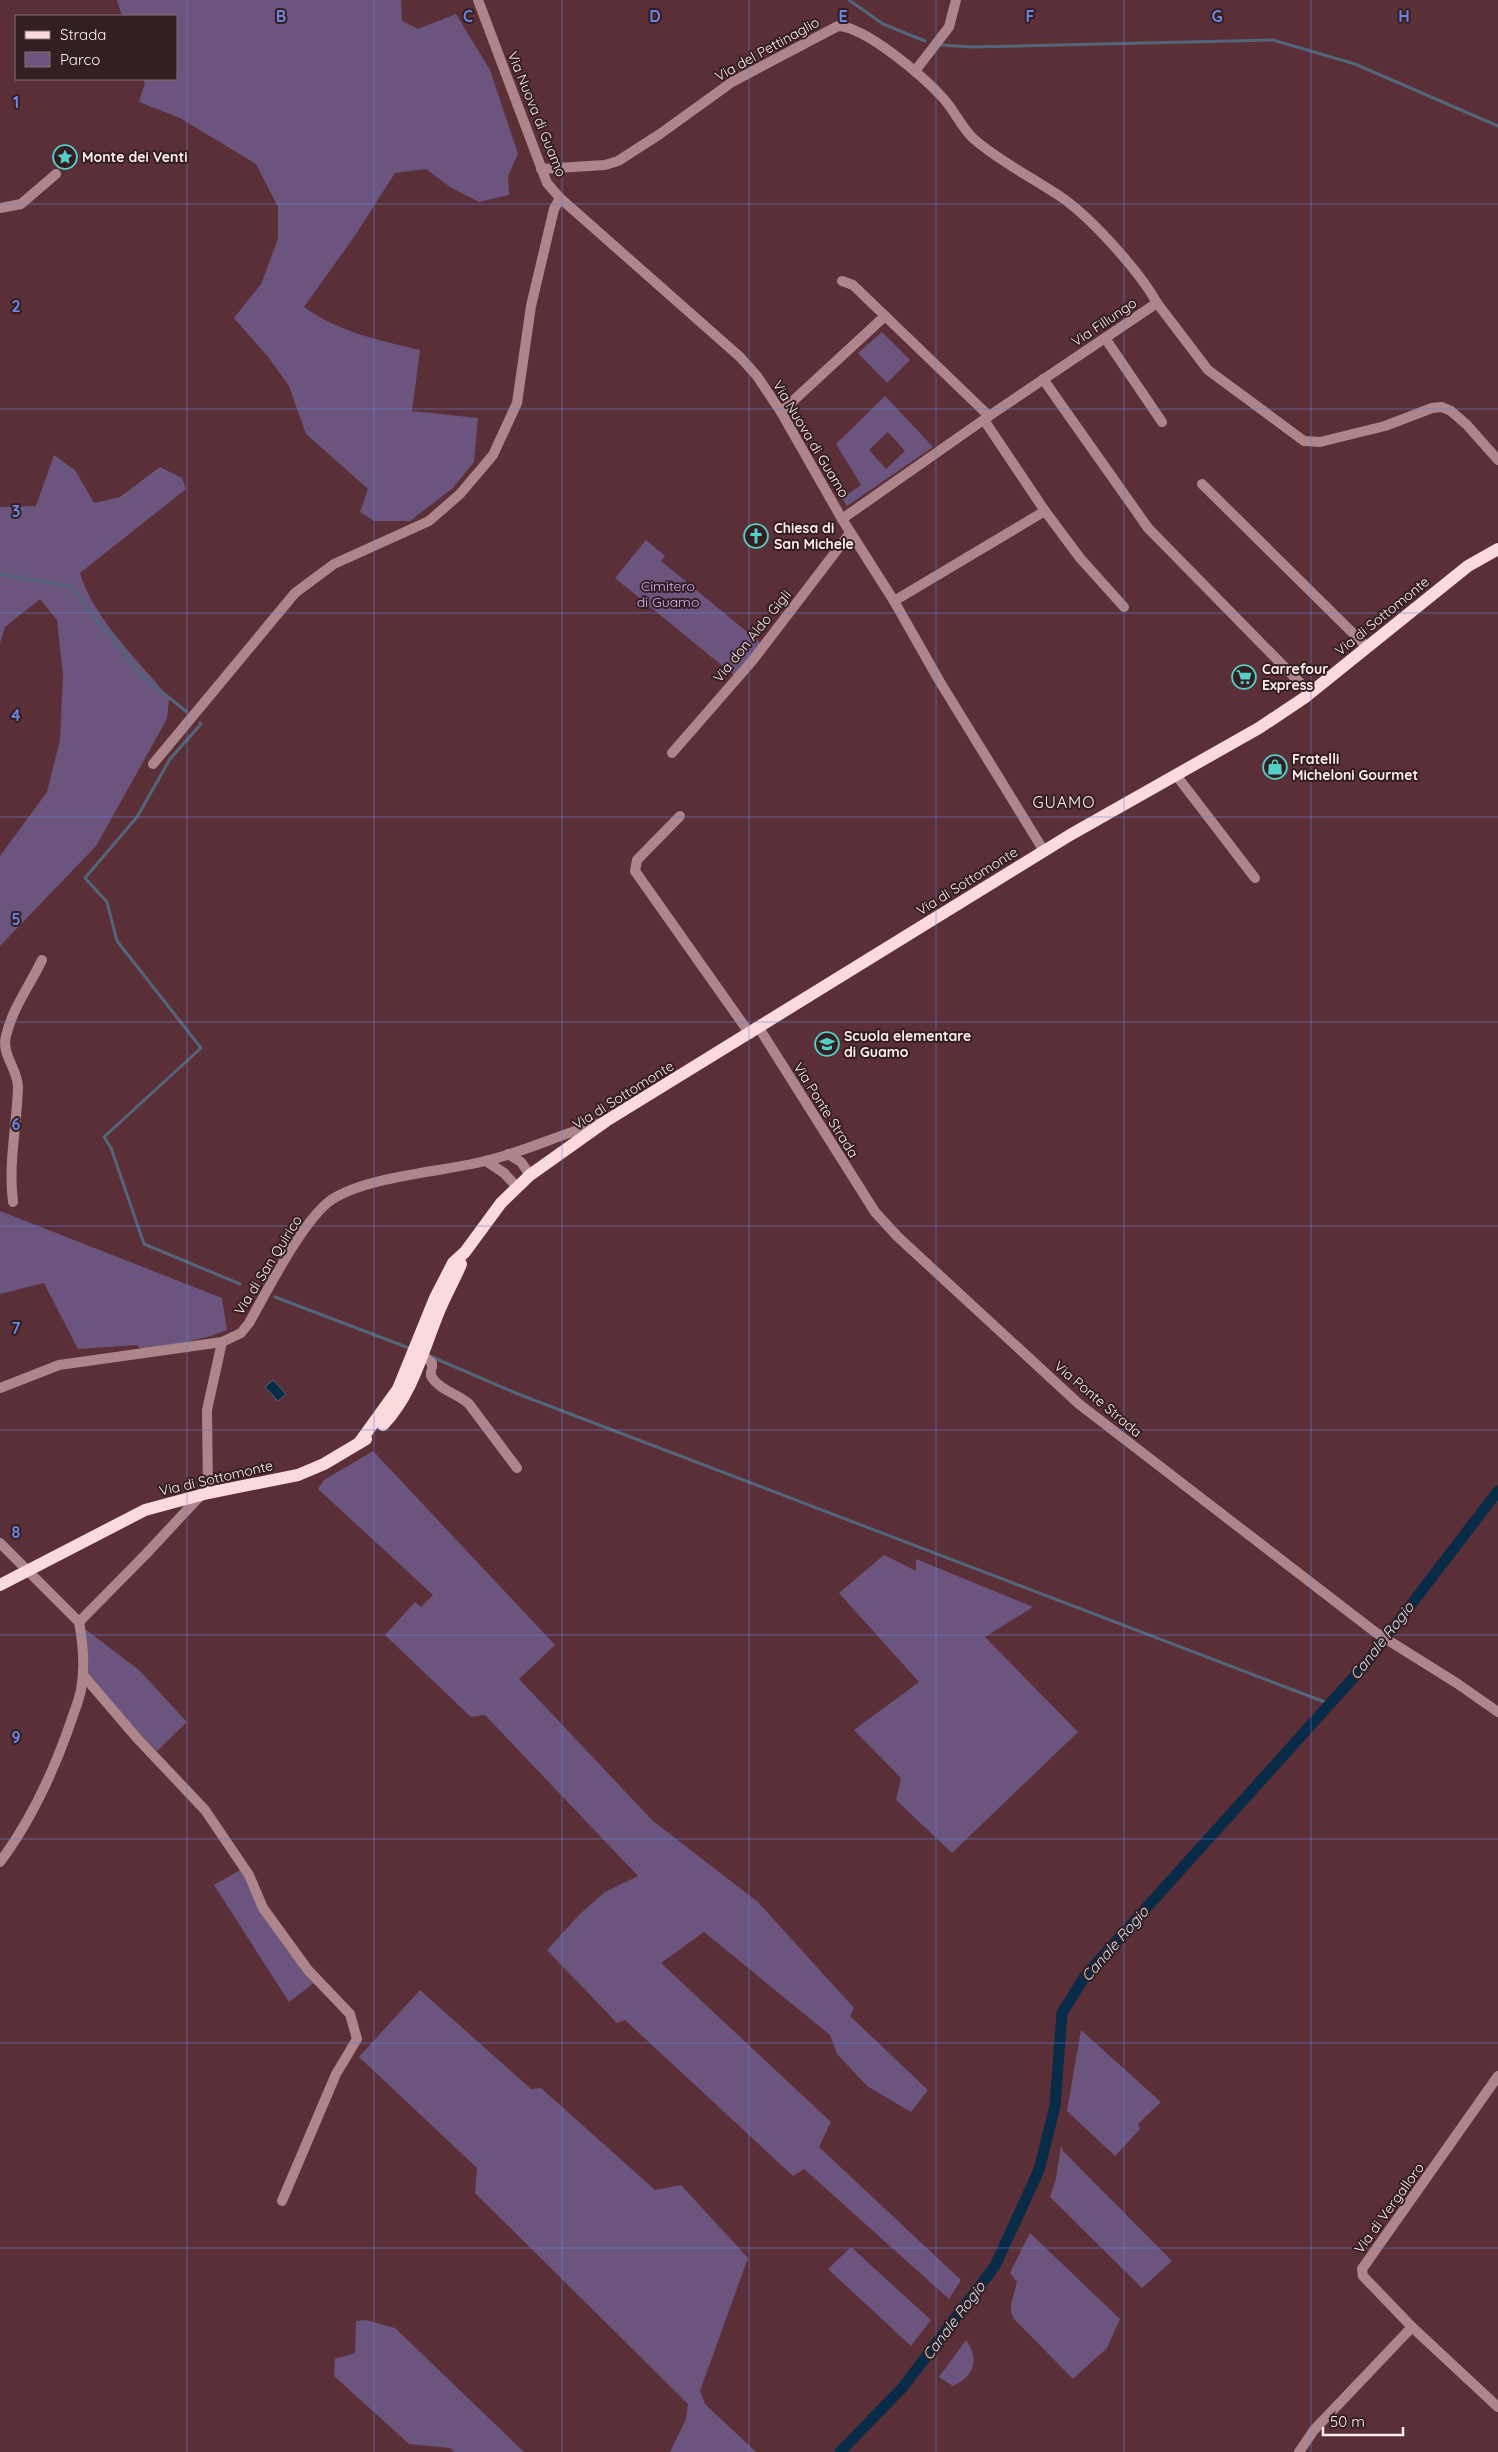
<svg xmlns="http://www.w3.org/2000/svg" width="1498" height="2452" font-family="Quicksand,sans-serif">
<style>
.green{fill:#6b547d;fill-rule:evenodd}
.water{fill:#082b48;stroke:#52657a}
.lines{fill:none;stroke-linecap:round;stroke-linejoin:round}
.stream{stroke:#52657a;stroke-width:3}
.canal{stroke:#082b48;stroke-width:11}
.minor{stroke:#ad858b;stroke-width:10}
.major{stroke:#fbdade;stroke-width:12}
.grid{fill:none;stroke:#6c86e0;stroke-width:1;stroke-opacity:0.55}
.labels{text-anchor:middle;stroke-width:4;stroke-linejoin:round;paint-order:stroke}
.street-label{font-size:14px;fill:#ffedef;stroke:#331e22}
.poi-label{font-size:14px;font-weight:bold;fill:#ffedef;stroke:#331e22;text-anchor:start}
.park-label{font-size:14px;fill:#d8affb;stroke:#331e22}
.water-label{font-size:15px;font-style:italic;fill:#d0e0f0;stroke:#331e22}
.quarter-label{font-size:16px;letter-spacing:1px;fill:#ffedef;stroke:#331e22}
.grid-label{font-size:16px;text-anchor:middle;font-weight:bold;fill:#6c86e0;stroke:#331e22;stroke-width:4;stroke-linejoin:round;paint-order:stroke}
</style>
<rect width="100%" height="100%" fill="#5b2f37"/>
<g class="green">
<path d="M 117,0 L 401,0 L 402,21 L 418,29 L 456,14 L 490,70 L 518,154 L 508,176 L 509,195 L 479,202 L 450,187 L 426,169 L 395,173 L 354,237 L 304,307 C 339,332 378,340 420,350 L 412,411 L 478,418 L 474,462 L 453,488 L 410,521 L 374,521 L 360,512 L 368,489 L 306,434 L 289,386 L 269,358 L 234,318 L 261,284 L 278,239 L 278,207 L 256,164 L 180,118 L 139,102 L 145,83 L 143,79 L 176,79 L 176,16 L 122,16 Z"/>
<polygon points="882,332 910,360 887,383 858,353"/>
<path d="M 885,396 L 933,447 L 847,506 L 842,498 L 861,485 L 836,444 ZM 888,432 L 905,451 L 886,469 L 869,450 Z"/>
<path d="M 54,455 L 75,470 L 94,503 L 120,497 L 160,467 L 182,478 L 186,489 L 80,573 C 92,617 140,662 169,698 L 167,719 L 96,846 L 0,946 L 0,856 L 47,792 L 60,740 L 63,675 L 57,620 L 40,599 L 5,627 L 0,643 L 0,507 L 36,506 Z"/>
<polygon points="646,540 665,556 661,561 763,645 736,677 615,578"/>
<polygon points="0,1211 222,1298 227,1330 211,1336 143,1352 137,1345 78,1349 44,1283 0,1294"/>
<polygon points="373,1451 555,1645 519,1679 653,1821 758,1902 854,2008 850,2016 928,2090 911,2112 867,2086 837,2054 830,2035 704,1932 661,1963 831,2122 819,2147 961,2280 949,2299 804,2169 793,2176 625,2020 617,2023 547,1950 580,1914 605,1892 638,1876 485,1715 471,1717 385,1635 415,1602 421,1607 433,1595 318,1489 324,1480"/>
<polygon points="884,1555 916,1571 916,1559 1033,1607 985,1637 1078,1732 952,1853 896,1800 901,1778 854,1730 919,1682 839,1593"/>
<polygon points="85,1629 139,1670 187,1722 157,1751 86,1679"/>
<polygon points="242,1869 314,1983 289,2002 214,1885"/>
<polygon points="420,1990 531,2089 541,2088 655,2190 681,2185 748,2258 700,2391 705,2404 756,2452 670,2452 686,2419 688,2404 475,2193 477,2168 359,2057"/>
<polygon points="1081,2030 1161,2102 1138,2124 1140,2129 1115,2156 1067,2111"/>
<polygon points="1061,2145 1063,2151 1172,2261 1142,2288 1050,2197 1056,2179"/>
<polygon points="1030,2233 1120,2319 1107,2348 1073,2379 1014,2319 1011,2312 1011,2305 1017,2282 1010,2273"/>
<polygon points="851,2247 931,2320 911,2346 828,2269"/>
<polygon points="366,2320 395,2328 524,2452 454,2452 450,2448 409,2444 334,2376 335,2359 355,2353 356,2321"/>
<path d="M 966,2340 C 980,2360 974,2376 953,2386 L 939,2377 Z"/>
</g>
<polygon class="water" points="273,1380 286,1394 278,1401 265,1387"/>
<g class="lines">
<g class="stream">
<polyline points="849,0 883,24 925,41"/>
<polyline points="941,45 971,47 1273,40 1355,64 1498,126"/>
<polyline points="0,574 73,587 96,620 113,638 142,676 187,712"/>
<polyline points="200,723 201,724 170,759 137,817 85,878 107,902 117,941 201,1048 104,1137 111,1148 144,1244 240,1284"/>
<polyline points="275,1297 409,1348"/>
<polyline points="432,1357 518,1394 1330,1704"/>
</g>
<polyline class="canal" points="840,2452 903,2387 995,2266 1039,2170 1055,2106 1062,2013 1085,1976 1364,1666 1498,1491"/>
<g class="minor">
<polyline points="478,0 547,183 560,198 740,357 757,376 781,412 842,519 894,601 940,682 1044,851"/>
<polyline points="915,71 949,27 956,0"/>
<path d="M 541,169 L 605,165 L 618,161 L 660,134 L 732,82 L 838,26 C 866,27 924,77 943,98 C 955,111 962,129 975,140 C 1002,163 1035,179 1064,199 C 1093,220 1140,272 1157,303"/>
<polyline points="0,208 21,204 56,174"/>
<polyline points="842,281 853,285 989,416"/>
<polyline points="1105,338 1162,422"/>
<polyline points="1043,379 1148,528 1310,693"/>
<polyline points="781,412 885,316"/>
<polyline points="984,420 1045,511 1080,558 1124,607"/>
<polyline points="1202,484 1367,647"/>
<polyline points="842,519 989,416 1157,303 1208,370 1304,441 1320,442 1385,426 1432,408 1442,407 1451,411 1467,425 1498,460"/>
<polyline points="894,601 1045,511"/>
<polyline points="672,753 753,660 850,533"/>
<polyline points="153,764 295,593 334,564 429,521 460,494 493,455 517,403 531,306 554,209 560,198"/>
<polyline points="1176,775 1255,878"/>
<polyline points="680,816 637,860 635,871 750,1034"/>
<polyline points="759,1028 875,1212 898,1237 1079,1404 1375,1632 1458,1684 1498,1712"/>
<polyline points="508,1154 521,1162 530,1175"/>
<polyline points="486,1161 504,1173 517,1187"/>
<path d="M 13,1202 C 8,1163 17,1125 18,1087 C 18,1069 1,1055 6,1036 C 12,1009 30,985 42,960"/>
<polyline points="423,1355 432,1363 432,1367"/>
<path d="M 431,1372 L 431,1376 C 438,1389 458,1394 469,1404 L 517,1468"/>
<path d="M 0,1388 L 59,1365 L 222,1342 L 241,1333 L 249,1323 C 267,1291 303,1220 331,1200 C 367,1176 442,1172 485,1161 C 525,1152 562,1133 601,1123"/>
<polyline points="208,1493 207,1410 222,1342"/>
<path d="M 0,1543 L 79,1622 C 83,1643 85,1668 81,1690 C 78,1704 72,1717 68,1730 C 51,1777 30,1822 0,1862"/>
<polyline points="79,1622 146,1554 201,1495"/>
<polyline points="83,1675 136,1737 205,1810 249,1875 263,1908 308,1970 350,2014 357,2039 336,2074 282,2201"/>
<polyline points="1498,2076 1362,2269 1363,2276 1412,2327 1498,2407"/>
<polyline points="1299,2452 1314,2430 1412,2327"/>
</g>
<g class="major">
<path d="M 383,1425 C 414,1392 423,1349 440,1309 C 446,1294 455,1279 461,1264"/>
<polyline points="359,1443 398,1389 435,1298 453,1263 465,1252 501,1203 530,1175 606,1121 1070,835 1259,728 1304,698 1468,566 1498,549"/>
<polyline points="0,1585 145,1510 208,1493 298,1475 324,1464 366,1439"/>
</g>
</g>
<path class="grid" d="M 187,0 L 187,2452M 374,0 L 374,2452M 562,0 L 562,2452M 749,0 L 749,2452M 936,0 L 936,2452M 1124,0 L 1124,2452M 1311,0 L 1311,2452M 0,204 L 1498,204M 0,409 L 1498,409M 0,613 L 1498,613M 0,817 L 1498,817M 0,1022 L 1498,1022M 0,1226 L 1498,1226M 0,1430 L 1498,1430M 0,1635 L 1498,1635M 0,1839 L 1498,1839M 0,2043 L 1498,2043M 0,2248 L 1498,2248"/>
<defs>
<g id="sight-ring" transform="scale(1.25)"><circle r="9.5" fill="#331e22" stroke="#55cec5" stroke-width="1.5"/><path d="M0-6L1.8-2.2L6-1.7L2.9 1.2L3.7 5.4L0 3.3L-3.7 5.4L-2.9 1.2L-6-1.7L-1.8-2.2Z" fill="#55cec5"/></g>
<g id="church-ring" transform="scale(1.25)"><circle r="9.5" fill="#331e22" stroke="#55cec5" stroke-width="1.5"/><path d="M-1.2-6h2.4v3.5h3.3v2.4h-3.3V6h-2.4V-.1h-3.3v-2.4h3.3Z" fill="#55cec5"/></g>
<g id="supermarket-ring" transform="scale(1.25)"><circle r="9.5" fill="#331e22" stroke="#55cec5" stroke-width="1.5"/><path d="M-6-5.5h2.5l.6 2H6L4.5 2H-2.5L-4.4-4H-6ZM-1.5 3.2a1.3 1.3 0 1 0 .1 0ZM3 3.2a1.3 1.3 0 1 0 .1 0Z" fill="#55cec5"/></g>
<g id="shop-ring" transform="scale(1.25)"><circle r="9.5" fill="#331e22" stroke="#55cec5" stroke-width="1.5"/><path d="M-5-2.5h2.3a2.7 3.5 0 0 1 5.4 0H5L5.5 6h-11ZM-1.5-2.5h3a1.5 2.3 0 0 0-3 0Z" fill="#55cec5"/></g>
<g id="school-ring" transform="scale(1.25)"><circle r="9.5" fill="#331e22" stroke="#55cec5" stroke-width="1.5"/><path d="M0-5L7-2L0 1L-7-2ZM-4 1L0 2.5L4 1V4Q0 6-4 4Z" fill="#55cec5"/></g>
</defs>
<g fill-rule="evenodd">
<use href="#sight-ring" x="65" y="157"/>
<use href="#church-ring" x="756" y="536"/>
<use href="#supermarket-ring" x="1244" y="677"/>
<use href="#shop-ring" x="1275" y="767"/>
<use href="#school-ring" x="827" y="1044"/>
</g>
<g class="labels">
<g class="street-label">
<text transform="translate(767 49) rotate(-29)" y="5">Via del Pettinaglio</text>
<text transform="translate(537 114) rotate(68)" y="5">Via Nuova di Guamo</text>
<text transform="translate(1104 322) rotate(-34)" y="5">Via Fillungo</text>
<text transform="translate(811 439) rotate(59)" y="5">Via Nuova di Guamo</text>
<text transform="translate(1382 616) rotate(-39)" y="5">Via di Sottomonte</text>
<text transform="translate(752 636) rotate(-51)" y="5">Via don Aldo Gigli</text>
<text transform="translate(967 881) rotate(-32)" y="5">Via di Sottomonte</text>
<text transform="translate(623 1095) rotate(-32)" y="5">Via di Sottomonte</text>
<text transform="translate(826 1110) rotate(58)" y="5">Via Ponte Strada</text>
<text transform="translate(268 1265) rotate(-58)" y="5">Via di San Quirico</text>
<text transform="translate(1098 1399) rotate(40)" y="5">Via Ponte Strada</text>
<text transform="translate(216 1478) rotate(-13)" y="5">Via di Sottomonte</text>
<text transform="translate(1389 2208) rotate(-54)" y="5">Via di Vergalloro</text>
</g>
<g class="poi-label">
<text x="82" y="162">Monte dei Venti</text>
<text x="774" y="533">Chiesa di<tspan x="774" dy="16">San Michele</tspan></text>
<text x="1262" y="674">Carrefour<tspan x="1262" dy="16">Express</tspan></text>
<text x="1292" y="764">Fratelli<tspan x="1292" dy="16">Micheloni Gourmet</tspan></text>
<text x="844" y="1041">Scuola elementare<tspan x="844" dy="16">di Guamo</tspan></text>
</g>
<g class="park-label">
<text x="668" y="591">Cimitero<tspan x="668" dy="16">di Guamo</tspan></text>
</g>
<g class="water-label">
<text transform="translate(1382 1641) rotate(-52)" y="5">Canale Rogio</text>
<text transform="translate(1115 1944) rotate(-49)" y="5">Canale Rogio</text>
<text transform="translate(954 2321) rotate(-53)" y="5">Canale Rogio</text>
</g>
<g class="quarter-label">
<text x="1064" y="808">GUAMO</text>
</g>
</g>
<g class="grid-label">
<text x="281" y="22">B</text>
<text x="468" y="22">C</text>
<text x="655" y="22">D</text>
<text x="843" y="22">E</text>
<text x="1030" y="22">F</text>
<text x="1217" y="22">G</text>
<text x="1404" y="22">H</text>
<text x="16" y="108">1</text>
<text x="16" y="312">2</text>
<text x="16" y="517">3</text>
<text x="16" y="721">4</text>
<text x="16" y="925">5</text>
<text x="16" y="1130">6</text>
<text x="16" y="1334">7</text>
<text x="16" y="1538">8</text>
<text x="16" y="1743">9</text>
</g>
<rect x="15" y="15" width="162" height="65" fill="#331e22" stroke="#857174"/>
<rect x="25" y="31" width="25" height="8" fill="#fbdade" stroke="#857174"/>
<text x="60" y="40" font-size="15" fill="#ffedef">Strada</text>
<rect x="25" y="52" width="25" height="15" fill="#6b547d" stroke="#857174"/>
<text x="60" y="65" font-size="15" fill="#ffedef">Parco</text>
<path d="M1323 2427v8h80v-8" fill="none" stroke="#ffedef" stroke-width="2.5"/>
<text x="1330" y="2427" font-size="15" fill="#ffedef" stroke="#331e22" stroke-width="4" paint-order="stroke">50 m</text>
</svg>
